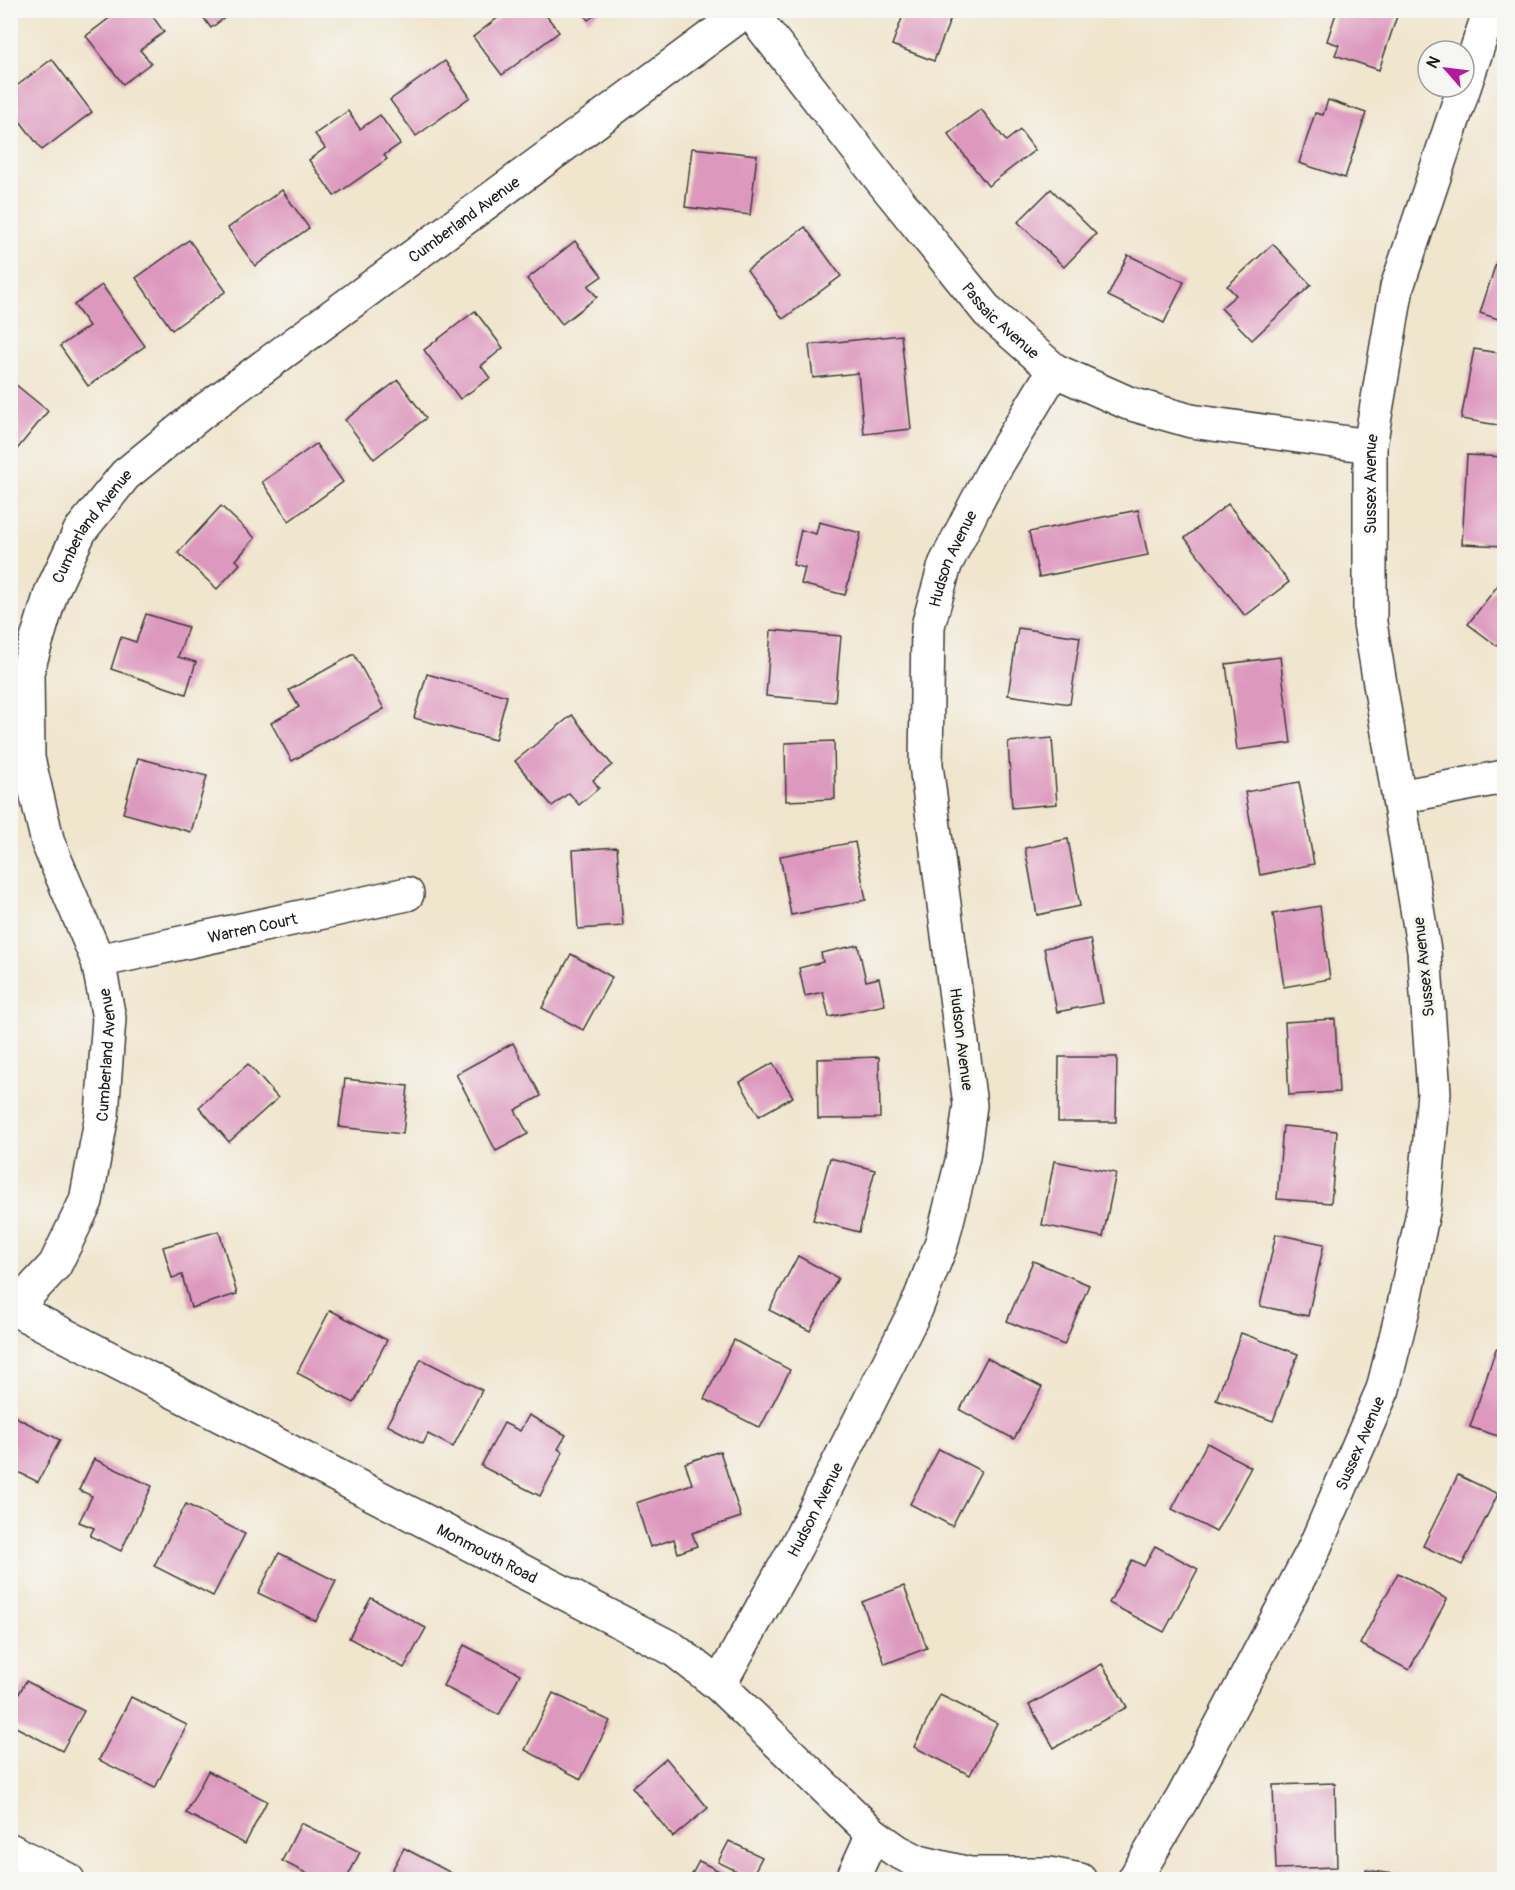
<svg xmlns="http://www.w3.org/2000/svg" width="1515" height="1890" font-family="Pangolin,sans-serif">
<style>
.building{fill:#dd98be}
.lines{fill:none;stroke-linecap:round;stroke-linejoin:round}
.minor-casing{stroke:#3c3a37;stroke-width:36}
.primary-casing{stroke:#3c3a37;stroke-width:36}
.minor{stroke:#fff;stroke-width:33}
.primary{stroke:#fff;stroke-width:33}
.labels{text-anchor:middle;stroke-width:6;stroke-linejoin:round;paint-order:stroke}
.street-label{font-size:16px;fill:#1c1c1c;stroke:#f6f6f2}
</style>
<rect width="100%" height="100%" fill="#f6f6f2"/>
<filter id="ink" filterUnits="userSpaceOnUse"><feTurbulence type="fractalNoise" baseFrequency=".0167" numOctaves="2"/><feDisplacementMap in="SourceGraphic" scale="12" xChannelSelector="R" yChannelSelector="G"/><feConvolveMatrix kernelMatrix="1 2 1 2 8 2 1 2 1" color-interpolation-filters="sRGB"/></filter>
<filter id="wash" filterUnits="userSpaceOnUse"><feTurbulence type="fractalNoise" baseFrequency=".008" numOctaves="4" result="noise"/><feDisplacementMap in="SourceGraphic" scale="24" xChannelSelector="R" yChannelSelector="G"/><feGaussianBlur stdDeviation="1.35" result="paint"/><feColorMatrix in="noise" values="0 0 0 0 0 0 0 0 0 0 0 0 0 0 0 0 0 1.4 0 .05"/><feComposite in="paint" operator="in"/></filter>
<g filter="url(#wash)">
<rect width="100%" height="100%" fill="#f0e5cd"/>
<g id="blocks">
<g class="building">
<polygon points="120,10 148,10 164,32 140,50 151,63 123,84 86,36"/>
<polygon points="198,10 235,10 211,28"/>
<polygon points="508,10 542,10 559,32 502,75 473,37"/>
<polygon points="581,10 602,10 588,20"/>
<polygon points="905,10 954,10 934,61 892,45"/>
<polygon points="1337,10 1399,10 1379,70 1335,55 1339,45 1327,41"/>
<polygon points="52,59 92,112 42,150 10,108 10,91"/>
<polygon points="445,61 470,97 416,136 390,100"/>
<polygon points="1328,100 1366,113 1345,178 1299,163 1315,113 1323,115"/>
<polygon points="981,109 1006,141 1020,130 1035,150 988,186 948,134"/>
<polygon points="348,111 360,129 380,115 400,144 384,155 387,159 334,196 309,160 325,148 315,134"/>
<polygon points="692,148 757,155 750,215 685,207"/>
<polygon points="1051,189 1096,234 1064,267 1018,222"/>
<polygon points="282,190 309,228 255,266 228,228"/>
<polygon points="805,227 841,276 783,319 747,270"/>
<polygon points="189,240 226,291 172,330 136,278"/>
<polygon points="575,241 602,276 588,286 597,297 562,324 527,279"/>
<polygon points="1503,241 1504,242 1504,321 1480,313"/>
<polygon points="1273,244 1311,285 1252,340 1221,308 1236,295 1227,286"/>
<polygon points="1128,255 1184,282 1164,323 1108,296"/>
<polygon points="102,285 145,346 88,386 60,346 89,326 74,305"/>
<polygon points="475,311 503,348 481,366 490,378 460,399 424,350"/>
<polygon points="901,335 911,429 864,434 858,373 813,378 809,345"/>
<polygon points="1474,349 1504,354 1504,426 1461,419"/>
<polygon points="398,380 426,418 374,459 345,420"/>
<polygon points="15,384 48,411 10,458 10,390"/>
<polygon points="316,444 343,482 289,521 262,482"/>
<polygon points="1467,455 1504,457 1504,546 1462,544"/>
<polygon points="1228,504 1289,582 1245,616 1185,538"/>
<polygon points="221,506 255,538 236,560 240,564 217,589 178,553"/>
<polygon points="1138,510 1148,555 1039,577 1029,532"/>
<polygon points="819,522 861,533 845,595 801,584 805,568 793,565 801,530 816,534"/>
<polygon points="1502,580 1504,582 1504,651 1468,624"/>
<polygon points="146,614 188,627 178,657 196,662 186,694 111,669 121,637 136,642"/>
<polygon points="1018,628 1080,637 1070,704 1008,695"/>
<polygon points="771,630 841,636 835,702 766,696"/>
<polygon points="354,654 384,709 292,761 271,723 299,707 289,690"/>
<polygon points="1280,657 1291,743 1237,750 1226,664"/>
<polygon points="427,674 507,696 495,740 414,718"/>
<polygon points="572,715 612,765 593,780 599,788 579,805 569,793 552,806 515,761"/>
<polygon points="1052,738 1057,804 1012,808 1008,742"/>
<polygon points="834,741 835,799 786,801 785,743"/>
<polygon points="138,758 207,776 191,832 123,813"/>
<polygon points="1299,782 1314,864 1260,875 1245,792"/>
<polygon points="1068,839 1080,906 1037,915 1025,848"/>
<polygon points="855,842 866,900 791,915 780,856"/>
<polygon points="617,847 623,926 578,929 573,850"/>
<polygon points="1320,906 1330,979 1284,987 1273,914"/>
<polygon points="1090,939 1103,1003 1057,1012 1044,948"/>
<polygon points="858,945 866,981 879,978 885,1005 829,1017 823,992 805,996 799,968 823,962 821,953"/>
<polygon points="571,954 612,977 583,1030 542,1008"/>
<polygon points="1335,1019 1339,1092 1289,1095 1285,1022"/>
<polygon points="10,1042 12,1042 15,1075 10,1076"/>
<polygon points="513,1043 541,1096 515,1110 528,1134 496,1151 456,1074"/>
<polygon points="879,1057 880,1118 818,1119 817,1059"/>
<polygon points="1059,1057 1117,1057 1116,1122 1058,1122"/>
<polygon points="773,1063 793,1097 759,1116 740,1082"/>
<polygon points="248,1064 278,1098 229,1142 199,1107"/>
<polygon points="345,1079 408,1086 403,1134 339,1127"/>
<polygon points="1283,1126 1337,1131 1331,1203 1277,1199"/>
<polygon points="830,1158 875,1170 859,1232 813,1220"/>
<polygon points="1054,1161 1116,1173 1103,1237 1042,1225"/>
<polygon points="219,1231 237,1294 191,1308 182,1275 172,1278 163,1247"/>
<polygon points="1276,1234 1324,1244 1308,1316 1260,1306"/>
<polygon points="798,1256 838,1278 810,1331 769,1310"/>
<polygon points="1033,1261 1089,1285 1064,1345 1007,1321"/>
<polygon points="330,1310 387,1340 354,1403 297,1373"/>
<polygon points="1241,1333 1298,1354 1273,1421 1216,1400"/>
<polygon points="734,1340 790,1370 760,1428 704,1399"/>
<polygon points="1496,1349 1504,1352 1504,1438 1470,1427"/>
<polygon points="987,1358 1042,1387 1014,1439 960,1410"/>
<polygon points="421,1359 482,1390 453,1447 428,1434 423,1444 387,1425"/>
<polygon points="10,1414 60,1440 38,1482 10,1468"/>
<polygon points="529,1415 566,1435 558,1449 563,1452 540,1496 481,1466 504,1423 520,1431"/>
<polygon points="1207,1443 1251,1467 1216,1532 1172,1509"/>
<polygon points="939,1449 981,1471 952,1526 910,1504"/>
<polygon points="720,1451 741,1517 692,1533 697,1546 678,1553 674,1539 650,1547 636,1503 692,1484 685,1463"/>
<polygon points="94,1459 152,1486 121,1551 90,1536 94,1528 79,1522 92,1496 79,1490"/>
<polygon points="1458,1475 1498,1494 1462,1565 1423,1546"/>
<polygon points="186,1504 245,1534 213,1596 154,1566"/>
<polygon points="1155,1546 1198,1569 1164,1632 1109,1603 1132,1560 1144,1566"/>
<polygon points="279,1553 336,1581 316,1621 258,1593"/>
<polygon points="1398,1573 1447,1599 1409,1670 1360,1644"/>
<polygon points="904,1586 927,1648 885,1664 862,1602"/>
<polygon points="371,1598 426,1628 404,1668 349,1638"/>
<polygon points="464,1645 520,1674 499,1715 443,1686"/>
<polygon points="1102,1664 1127,1707 1054,1748 1029,1705"/>
<polygon points="26,1681 84,1711 62,1751 10,1724 10,1710"/>
<polygon points="553,1693 610,1721 581,1779 525,1750"/>
<polygon points="940,1695 997,1723 970,1775 914,1747"/>
<polygon points="131,1697 187,1725 155,1788 99,1760"/>
<polygon points="666,1758 708,1808 673,1837 632,1787"/>
<polygon points="208,1771 267,1801 245,1844 186,1813"/>
<polygon points="1335,1783 1337,1867 1276,1869 1273,1785"/>
<polygon points="301,1823 360,1852 346,1880 319,1880 282,1861"/>
<polygon points="729,1841 762,1857 751,1878 718,1862"/>
<polygon points="404,1848 457,1876 455,1880 387,1880"/>
<polygon points="699,1861 737,1880 689,1880"/>
<polygon points="1366,1870 1421,1878 1421,1880 1364,1880"/>
</g>
</g>
</g>
<g filter="url(#ink)">
<use href="#blocks" fill-opacity="0" stroke="#3c3a37" stroke-width="1.5"/>
<g class="lines">
<g class="minor-casing">
<g id="minor">
<path id="s1" d="M 749,10 L 883,182 L 988,312 L 1054,370 L 1128,403 L 1191,421 L 1370,446"/>
<polyline points="1399,797 1504,777"/>
<path id="s2" d="M 98,961 L 407,894"/>
<path id="s3" d="M 10,1307 L 673,1649 L 719,1685 L 873,1834 L 897,1851 L 919,1862 L 970,1874 L 1049,1874 L 1080,1880"/>
<path id="s4" d="M 14,1309 L 55,1265 L 86,1201 L 102,1115 L 109,1018 L 98,961 L 48,843 L 28,758 L 27,672 L 51,593 L 80,531 L 125,475 L 201,413 L 747,10"/>
<path id="s5" d="M 719,1685 L 796,1547 L 916,1309 L 941,1245 L 963,1157 L 970,1105 L 926,765 L 928,626 L 945,565 L 971,513 L 992,473 L 1054,370"/>
<polyline points="852,1880 873,1834"/>
<path id="s6" d="M 1134,1880 L 1182,1799 L 1313,1551 L 1383,1389 L 1404,1305 L 1424,1207 L 1434,1093 L 1424,951 L 1370,623 L 1370,446 L 1397,287 L 1490,10"/>
</g>
</g>
<g class="primary-casing">
<polyline id="primary" points="10,1850 68,1880"/>
</g>
<use href="#minor" class="minor"/>
<use href="#primary" class="primary"/>
</g>
</g>
<g class="labels">
<g class="street-label">
<text dy="6" stroke="none"><textPath href="#s4" startOffset="1323">Cumberland Avenue</textPath></text>
<text dy="6" stroke="none"><textPath href="#s1" startOffset="400">Passaic Avenue</textPath></text>
<text dy="6" stroke="none"><textPath href="#s6" startOffset="1466">Sussex Avenue</textPath></text>
<text dy="6" stroke="none"><textPath href="#s4" startOffset="837">Cumberland Avenue</textPath></text>
<text dy="6" stroke="none"><textPath href="#s5" startOffset="1190">Hudson Avenue</textPath></text>
<text dy="6" stroke="none"><textPath href="#s2" startOffset="158">Warren Court</textPath></text>
<text transform="translate(1423 967) rotate(-96)" y="6">Sussex Avenue</text>
<text transform="translate(962 1039) rotate(83)" y="6">Hudson Avenue</text>
<text dy="6" stroke="none"><textPath href="#s4" startOffset="279">Cumberland Avenue</textPath></text>
<text dy="6" stroke="none"><textPath href="#s6" startOffset="492">Sussex Avenue</textPath></text>
<text dy="6" stroke="none"><textPath href="#s5" startOffset="200">Hudson Avenue</textPath></text>
<text dy="6" stroke="none"><textPath href="#s3" startOffset="537">Monmouth Road</textPath></text>
</g>
</g>
<rect width="1515" height="1890" fill="none" stroke="#f6f6f2" stroke-width="36"/>
<g transform="translate(1446 69) rotate(298)"><circle r="28" fill="#f6f6f2" stroke="#9f9f9c" stroke-width="1.5"/>
<path d="M0-4.5L10 22L0 15L-10 22Z" fill="#b5179e"/>
<text y="-9" font-size="16" font-weight="bold" text-anchor="middle" fill="#1c1c1c">N</text>
</g>
</svg>
